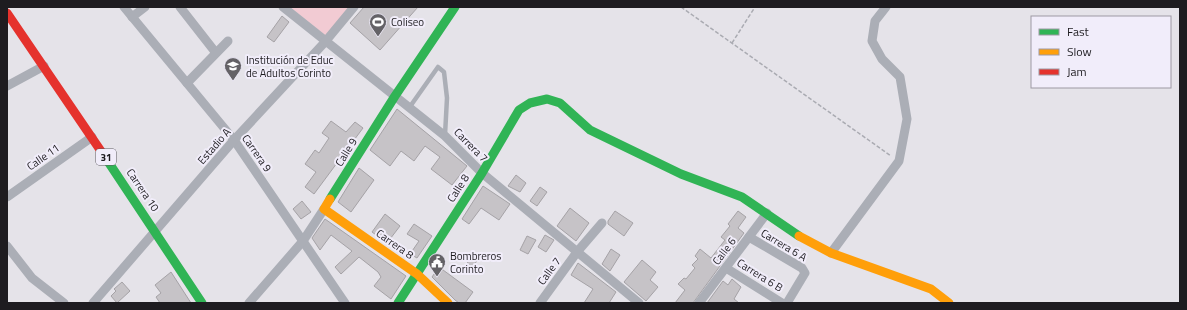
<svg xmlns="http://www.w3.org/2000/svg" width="1187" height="310" font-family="'Titillium Web',sans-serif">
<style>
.green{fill:#f2cbd3}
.building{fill:#c6c3c7;stroke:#a5a2a6}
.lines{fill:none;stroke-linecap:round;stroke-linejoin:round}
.path{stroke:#aaabb2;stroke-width:1.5;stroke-dasharray:4 2;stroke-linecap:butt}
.lane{stroke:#abaeb6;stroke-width:4.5}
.street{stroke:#abaeb6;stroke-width:9}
.fast{stroke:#30b455;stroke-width:9}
.slow{stroke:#ff9f0a;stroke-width:9}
.jam{stroke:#e5322d;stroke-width:9}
.labels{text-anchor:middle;stroke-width:4;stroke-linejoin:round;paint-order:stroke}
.shield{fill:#f1edfa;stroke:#5d5b61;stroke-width:1}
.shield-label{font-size:10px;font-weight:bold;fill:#1e1c20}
.poi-label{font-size:11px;fill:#1e1c20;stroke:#f1edfa;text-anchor:start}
.street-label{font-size:11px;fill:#1e1c20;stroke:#f1edfa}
</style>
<rect width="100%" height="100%" fill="#e5e3e9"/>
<polygon class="green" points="290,7 350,7 326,36"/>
<g class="building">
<polygon points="364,7 418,7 380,50 350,23"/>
<polygon points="282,16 289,22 274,42 267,37"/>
<polygon points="397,109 467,166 452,185 431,169 440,157 425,146 414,161 401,151 390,166 370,150"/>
<polygon points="331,121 346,132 355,122 363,128 314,194 305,187 316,172 305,164 315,150 319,153 329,138 322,133"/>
<polygon points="359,168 374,180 351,212 338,202"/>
<polygon points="516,175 526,183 520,192 508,186"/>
<polygon points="483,186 510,204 499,220 481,208 469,224 462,219"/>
<polygon points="540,187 547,192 537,206 530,201"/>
<polygon points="302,201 311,212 301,219 293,209"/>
<polygon points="570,208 589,223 576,241 557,226"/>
<polygon points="615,211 633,223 624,236 608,224 608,221"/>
<polygon points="738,211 746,217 738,228 744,233 693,303 675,303 685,290 678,284 684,278 686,279 695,268 692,265 698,259 695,256 700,249 711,258 725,240 721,237 730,226 728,224"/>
<polygon points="385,214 400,226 387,243 372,232"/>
<polygon points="325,219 406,276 391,299 374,286 381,277 378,272 359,257 341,274 335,267 352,251 331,235 320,250 312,238"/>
<polygon points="414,224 432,236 417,258 410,254 419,241 407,234"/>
<polygon points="545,235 554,240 546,252 538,247"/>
<polygon points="527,236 536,240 528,254 520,250"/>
<polygon points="611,249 620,255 610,271 602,264"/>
<polygon points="475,253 480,257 470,270 465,266"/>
<polygon points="642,260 656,272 650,280 658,287 646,301 624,282"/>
<polygon points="578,263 616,292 609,303 584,303 593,289 571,275"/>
<polygon points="439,267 473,292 465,303 459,303 455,300 432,277"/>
<polygon points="171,272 191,303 160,303 156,297 161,293 155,285"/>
<polygon points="732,279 741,287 734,299 739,303 707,303 723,281 728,285"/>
<polygon points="122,282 130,291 117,303 111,296 116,291 114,289"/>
</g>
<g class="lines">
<g class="path">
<polyline points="681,7 891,156"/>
<polyline points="732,43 755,7"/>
</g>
<polyline class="lane" points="409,108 438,67 444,72 447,98 445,135"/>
<g class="street">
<polyline points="124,7 234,140 345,303"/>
<polyline points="180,7 216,53"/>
<polyline points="283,7 445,136 482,173 639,303"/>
<polyline points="132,17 145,7"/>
<polyline points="187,83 228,41"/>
<polyline points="7,86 44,66"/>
<polyline points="7,197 92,137"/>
<polyline points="749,237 802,268 805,273 787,303"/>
<polyline points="7,246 32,278 64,303"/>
<polyline points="831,253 899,161 907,119 900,77 882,59 872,41 875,21 886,7"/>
<polyline points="726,268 782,303"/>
<polyline points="93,303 234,140 325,42 354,7"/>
<polyline points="249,303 303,241 324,209"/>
<polyline points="540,303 577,252 602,223"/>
<polyline points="699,303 767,213"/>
</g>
<g class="fast">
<polyline points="107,160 202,303"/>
<polyline points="330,199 395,96 455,7"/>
<polyline points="398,303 482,173 519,110 530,103 547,99 560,103 590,130 681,174 742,197 799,236"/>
</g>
<g class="slow">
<polyline points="330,199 324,209 417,274 448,303"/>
<polyline points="799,236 831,253 931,289 949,303"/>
</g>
<polyline class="jam" points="7,13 107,160"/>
</g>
<defs>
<g id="stadium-pin" transform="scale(0.9)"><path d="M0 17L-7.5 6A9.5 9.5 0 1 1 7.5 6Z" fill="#646266" stroke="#f1edfa"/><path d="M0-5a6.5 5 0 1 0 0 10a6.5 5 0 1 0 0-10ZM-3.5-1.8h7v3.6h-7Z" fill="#fff"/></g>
<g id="school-pin" transform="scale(0.9)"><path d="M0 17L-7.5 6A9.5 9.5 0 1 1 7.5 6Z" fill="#646266" stroke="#f1edfa"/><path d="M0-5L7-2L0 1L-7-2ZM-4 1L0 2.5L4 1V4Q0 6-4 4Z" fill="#fff"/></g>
<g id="civic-pin" transform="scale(0.9)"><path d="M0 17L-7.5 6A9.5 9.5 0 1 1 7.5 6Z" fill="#646266" stroke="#f1edfa"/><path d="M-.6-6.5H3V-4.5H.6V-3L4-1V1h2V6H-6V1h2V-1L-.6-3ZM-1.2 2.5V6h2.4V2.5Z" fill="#fff"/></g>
</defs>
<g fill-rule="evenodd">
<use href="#stadium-pin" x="378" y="22"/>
<use href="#school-pin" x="233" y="66"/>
<use href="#civic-pin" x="437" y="262"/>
</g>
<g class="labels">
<rect class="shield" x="96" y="149" width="20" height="16" rx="3"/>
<g class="shield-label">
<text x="106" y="161">31</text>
</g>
<g class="poi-label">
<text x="391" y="26">Coliseo</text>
<text x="246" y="64">Institución de Educ<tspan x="246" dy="13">de Adultos Corinto</tspan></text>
<text x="450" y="260">Bombreros<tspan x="450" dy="13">Corinto</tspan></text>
</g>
<g class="street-label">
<text transform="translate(471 145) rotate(45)" y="4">Carrera 7</text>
<text transform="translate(214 146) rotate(-49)" y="4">Estadio A</text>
<text transform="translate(346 152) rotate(-58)" y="4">Calle 9</text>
<text transform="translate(257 153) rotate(55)" y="4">Carrera 9</text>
<text transform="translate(43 157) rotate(-35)" y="4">Calle 11</text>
<text transform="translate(458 188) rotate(-57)" y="4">Calle 8</text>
<text transform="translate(143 190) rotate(56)" y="4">Carrera 10</text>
<text transform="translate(395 244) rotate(35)" y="4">Carrera 8</text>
<text transform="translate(784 245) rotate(31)" y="4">Carrera 6 A</text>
<text transform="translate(724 251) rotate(-53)" y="4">Calle 6</text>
<text transform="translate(549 271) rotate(-54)" y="4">Calle 7</text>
<text transform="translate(760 275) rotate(32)" y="4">Carrera 6 B</text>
</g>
</g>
<rect width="1187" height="310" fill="none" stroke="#1e1c20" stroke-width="16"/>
<rect x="1031" y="16" width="140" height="72" fill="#f1edfa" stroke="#9d99a3"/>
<rect x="1039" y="29" width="20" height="6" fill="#30b455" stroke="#9d99a3"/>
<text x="1067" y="36" font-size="12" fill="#1e1c20">Fast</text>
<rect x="1039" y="49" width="20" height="6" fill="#ff9f0a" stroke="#9d99a3"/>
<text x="1067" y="56" font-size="12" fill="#1e1c20">Slow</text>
<rect x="1039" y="69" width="20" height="6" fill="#e5322d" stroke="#9d99a3"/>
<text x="1067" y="76" font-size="12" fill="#1e1c20">Jam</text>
</svg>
